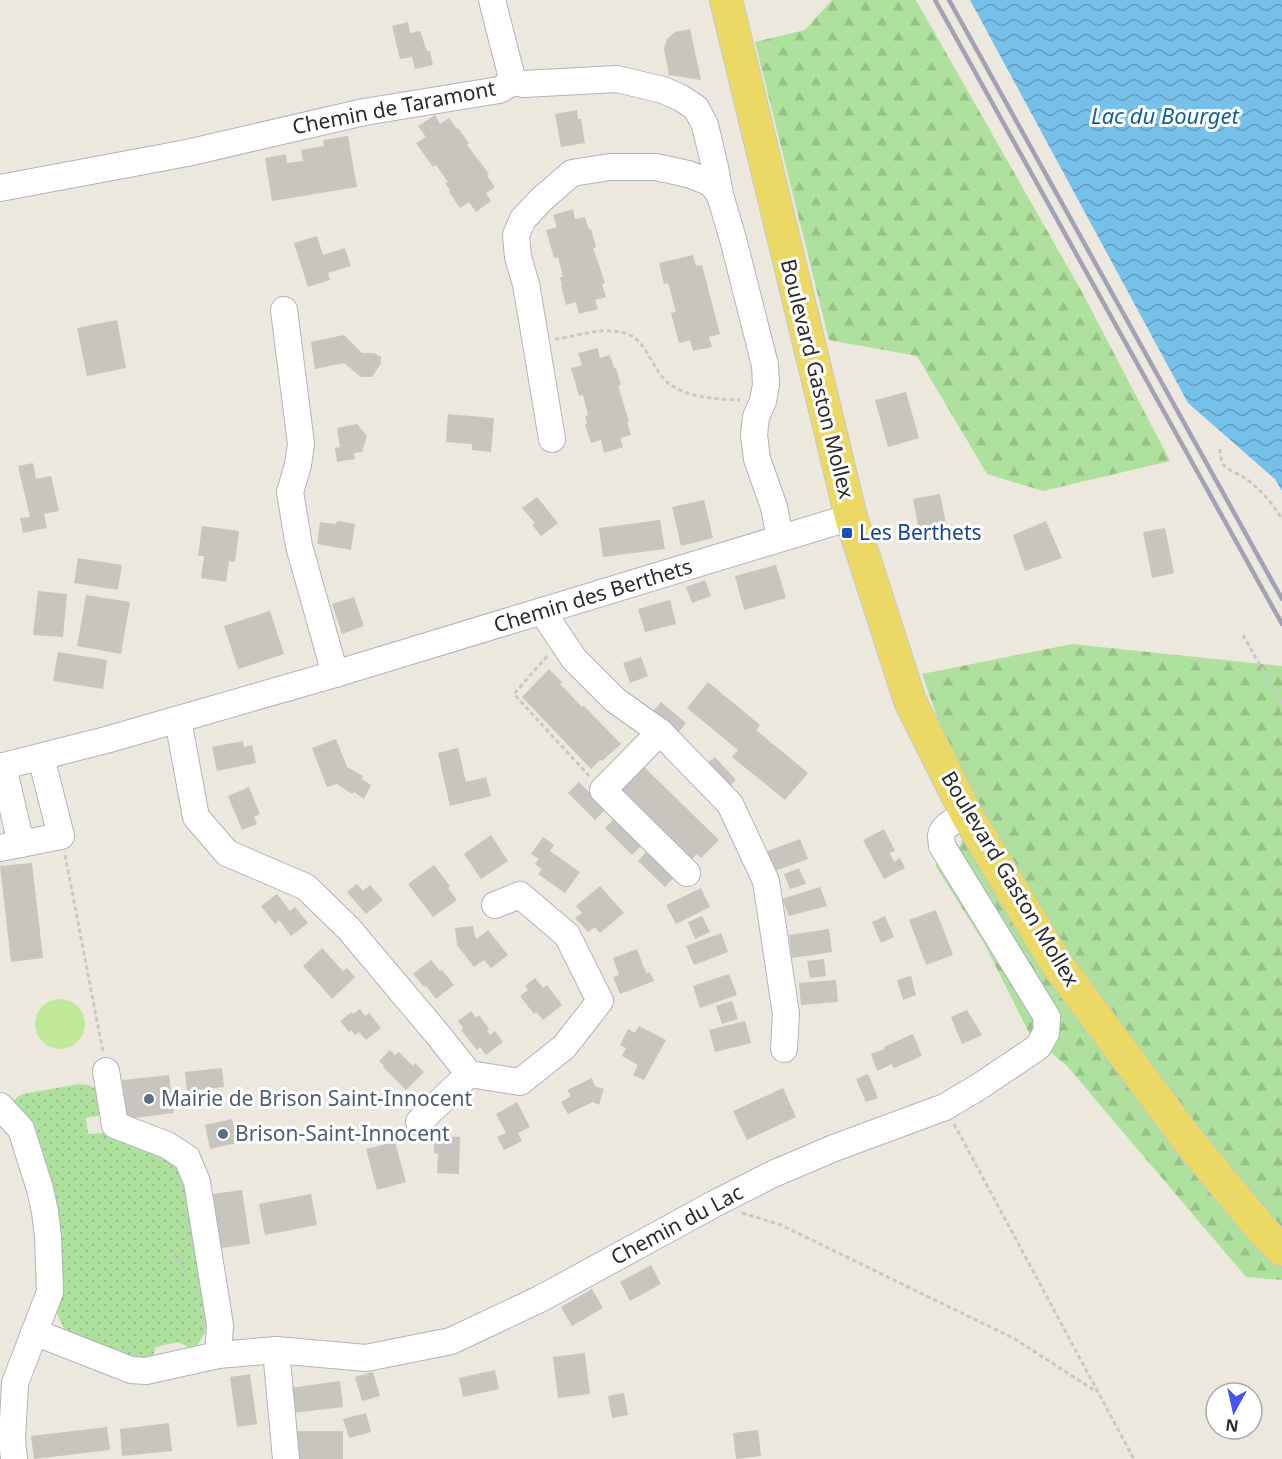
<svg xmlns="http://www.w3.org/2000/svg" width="1282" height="1459" font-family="'Noto Sans',sans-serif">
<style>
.forest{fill:url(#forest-firs)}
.park{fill:url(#park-dots)}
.pitch{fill:#bfe899}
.water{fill:url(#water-waves)}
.building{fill:#c8c4be}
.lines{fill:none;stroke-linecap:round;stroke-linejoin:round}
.minor-casing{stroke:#b1b3be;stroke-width:28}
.major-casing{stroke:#c8c8c8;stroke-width:34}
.path{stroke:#c8c8c8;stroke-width:3;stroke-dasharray:4.5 3;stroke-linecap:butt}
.minor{stroke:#fff;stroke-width:26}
.major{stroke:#ecd864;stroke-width:32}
.rail{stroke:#a1a2b5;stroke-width:4.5}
.transit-dot{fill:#1a4fb4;stroke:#fff;stroke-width:2}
.service-dot{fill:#5c6f8a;stroke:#fff;stroke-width:2}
.labels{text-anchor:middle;stroke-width:6;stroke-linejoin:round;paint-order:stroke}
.street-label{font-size:21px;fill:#2b2b2b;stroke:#fff}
.transit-label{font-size:21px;fill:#164399;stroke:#fff;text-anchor:start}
.service-label{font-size:21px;fill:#4e5e75;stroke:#fff;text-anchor:start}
.water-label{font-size:22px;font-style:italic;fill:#125e98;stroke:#fff}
</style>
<defs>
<pattern id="forest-firs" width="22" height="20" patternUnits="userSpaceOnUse" patternTransform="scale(1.5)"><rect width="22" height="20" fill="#aee19d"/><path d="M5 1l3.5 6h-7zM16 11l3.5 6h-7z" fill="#96c187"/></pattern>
<pattern id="park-dots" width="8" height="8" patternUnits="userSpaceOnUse" patternTransform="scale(1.5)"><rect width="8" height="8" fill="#aee19d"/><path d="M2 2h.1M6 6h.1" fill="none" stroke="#96c187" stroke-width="1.8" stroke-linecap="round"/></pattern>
<pattern id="water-waves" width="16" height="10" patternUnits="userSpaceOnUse" patternTransform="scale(1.5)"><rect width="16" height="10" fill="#75c1ea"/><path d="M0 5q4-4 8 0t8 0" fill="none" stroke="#609dbe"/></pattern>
</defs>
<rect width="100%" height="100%" fill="#ede8de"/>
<g class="forest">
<polygon points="832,0 916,0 1082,292 1170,461 1043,491 987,474 917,356 829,340 755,42 805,30"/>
<polygon points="1072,644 1282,666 1282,1280 1246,1277 1067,1066 1030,1035 984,943 935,865 960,846 972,816 922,674"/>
</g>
<polygon class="park" points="79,1084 89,1085 97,1090 102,1115 86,1118 88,1134 119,1132 172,1160 181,1170 188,1184 208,1309 205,1333 194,1350 178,1342 156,1347 150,1364 68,1337 56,1311 19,1108 14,1101 17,1097 23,1094"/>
<circle class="pitch" cx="60" cy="1024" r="25"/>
<polygon class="water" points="970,0 1282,0 1282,491 1275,479 1188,403"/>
<g class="building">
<polygon points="408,22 410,33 420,31 427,51 430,51 433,65 415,69 412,57 400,59 392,26"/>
<polygon points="690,29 701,80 669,75 664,49 667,39 675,32"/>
<polygon points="577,110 578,119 581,119 585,143 561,147 555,114"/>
<polygon points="435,115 440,124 449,118 457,129 458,128 469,143 467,145 489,174 487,176 495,187 486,193 491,201 476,212 469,202 460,208 449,192 450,190 445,183 448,182 436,165 433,167 416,143 426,137 418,126"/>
<polygon points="348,136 357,187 272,201 265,158 286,154 287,163 303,161 301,150 324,146 323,140"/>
<polygon points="573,209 575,219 585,217 589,230 591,229 596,247 593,248 605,283 602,284 606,297 595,300 598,309 579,314 576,302 566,305 561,286 562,286 560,277 563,277 558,257 554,258 546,230 557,227 553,215"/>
<polygon points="317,236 323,255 345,248 351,266 328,273 330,280 308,287 294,243"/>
<polygon points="693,255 696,266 702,265 720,334 709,337 712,347 693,351 690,340 679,343 671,313 676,312 668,283 664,284 659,263"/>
<polygon points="117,320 126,368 87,376 77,328"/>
<polygon points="344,335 362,353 374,353 381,357 381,363 372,377 361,377 344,363 315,369 311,342"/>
<polygon points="598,348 600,358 610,355 614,368 616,368 621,385 618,386 629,421 627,422 631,435 620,438 623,447 604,453 601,440 591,443 585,424 587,424 585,416 588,415 583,395 579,396 571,368 582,365 578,353"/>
<polygon points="906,392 919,438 888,447 875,400"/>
<polygon points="448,414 494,418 491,452 472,450 472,444 446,442"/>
<polygon points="357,424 367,436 362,452 354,453 355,459 337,462 335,448 340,447 337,428"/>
<polygon points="33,463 36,479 51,476 59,511 44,514 47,528 23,533 20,518 30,517 18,466"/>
<polygon points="940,494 949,537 921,542 913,499"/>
<polygon points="537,497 558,523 541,536 532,525 535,523 522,508"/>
<polygon points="704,500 713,538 681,546 672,507"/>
<polygon points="660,520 665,549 603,557 599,528"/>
<polygon points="337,521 355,524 351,550 317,544 320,522 336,524"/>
<polygon points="1046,521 1062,558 1025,571 1013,535"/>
<polygon points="202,526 239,531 235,562 229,561 226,582 201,578 204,556 198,556"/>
<polygon points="1165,528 1174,573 1152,578 1143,532"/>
<polygon points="78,558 122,565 118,590 74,583"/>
<polygon points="776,565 786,598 744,610 735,576"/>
<polygon points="705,580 711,596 692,603 686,587"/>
<polygon points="38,591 67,594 63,637 33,635"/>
<polygon points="86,595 130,602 121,654 77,646"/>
<polygon points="354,597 364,626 342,634 332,604"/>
<polygon points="670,600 676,624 645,632 638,609"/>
<polygon points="270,611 284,654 238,669 224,626"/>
<polygon points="58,652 107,660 103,689 53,681"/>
<polygon points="641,657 648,676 630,683 623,663"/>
<polygon points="549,669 562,682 560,684 582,707 584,706 621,744 602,761 600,760 591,769 522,697"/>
<polygon points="708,682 760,725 756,730 808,773 785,800 732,757 738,750 687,708"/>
<polygon points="661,702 686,723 676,735 651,714"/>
<polygon points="336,739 347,767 363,776 362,779 371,785 364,799 354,792 352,794 337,784 327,787 312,748"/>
<polygon points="243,741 244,747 252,745 256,763 217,771 212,747"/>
<polygon points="458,748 466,782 486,777 491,796 450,806 438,753"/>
<polygon points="715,757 736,780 725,790 704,766"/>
<polygon points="643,766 719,840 701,858 697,854 687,864 615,795"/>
<polygon points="579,782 606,809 595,820 568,793"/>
<polygon points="249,787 260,814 254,817 257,824 242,830 228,796"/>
<polygon points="616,817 643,844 632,855 605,828"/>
<polygon points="884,829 895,851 890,853 894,862 900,858 905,868 884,879 863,840"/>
<polygon points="491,835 508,861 481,879 464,854"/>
<polygon points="543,837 554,845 550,851 580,872 565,893 538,874 542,869 535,864 539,859 531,854"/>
<polygon points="800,839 808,859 772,872 765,852"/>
<polygon points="648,850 675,876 665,887 638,861"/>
<polygon points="32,863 43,958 11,962 0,866"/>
<polygon points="434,865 450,886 448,888 457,900 433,917 408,884"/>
<polygon points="799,868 806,884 790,889 784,874"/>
<polygon points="357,884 363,891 370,885 383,900 366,914 347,892"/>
<polygon points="600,886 624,913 600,933 595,927 588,932 575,918 582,913 576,906"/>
<polygon points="820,887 827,906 789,916 782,899"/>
<polygon points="701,888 710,907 676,924 666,905"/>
<polygon points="277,894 290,911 295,907 308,923 291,936 279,920 275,924 261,906"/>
<polygon points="936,910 953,955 926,965 909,920"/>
<polygon points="702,916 710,932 695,939 688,922"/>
<polygon points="885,916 894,937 881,943 872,922"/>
<polygon points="473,926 475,937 477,939 488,930 508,955 491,968 484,960 474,967 457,945 455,928"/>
<polygon points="829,929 832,952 792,958 789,935"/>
<polygon points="721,933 728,952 694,965 686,946"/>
<polygon points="322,948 343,971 347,968 355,977 332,999 303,966"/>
<polygon points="637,949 646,973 650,972 654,981 620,994 613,977 619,975 613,958"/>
<polygon points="824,959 826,976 810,978 807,961"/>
<polygon points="431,960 440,971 442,970 454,985 436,999 426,986 424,987 413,974"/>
<polygon points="729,974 737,995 700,1008 693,986"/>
<polygon points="911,976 916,995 903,1000 897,980"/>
<polygon points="535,978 543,988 547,985 562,1005 543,1020 536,1012 534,1014 520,996 528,990 525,986"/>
<polygon points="836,980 838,1002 801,1005 799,983"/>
<polygon points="732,1001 738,1019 722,1024 716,1006"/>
<polygon points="360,1009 365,1016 369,1013 381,1028 366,1040 359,1032 355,1035 351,1030 349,1032 340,1021 352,1012 353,1014"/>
<polygon points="967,1010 982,1035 962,1044 951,1017"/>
<polygon points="471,1011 476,1018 479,1015 489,1029 487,1031 490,1035 495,1031 503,1042 486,1055 480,1047 477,1050 461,1030 463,1028 458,1021"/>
<polygon points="745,1021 751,1043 715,1052 709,1030"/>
<polygon points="639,1026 666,1040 644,1080 633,1075 638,1065 622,1056 626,1048 620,1045 628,1029 635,1033"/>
<polygon points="913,1034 922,1056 894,1068 892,1064 877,1071 871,1054 885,1049 884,1047"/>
<polygon points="390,1050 395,1055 399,1052 413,1066 415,1063 424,1072 406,1090 383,1067 384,1066 379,1061"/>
<polygon points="222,1068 224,1087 187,1091 185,1072"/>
<polygon points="868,1074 878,1098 866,1102 856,1079"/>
<polygon points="169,1075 174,1113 127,1119 122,1080"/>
<polygon points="592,1078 595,1086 604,1089 599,1105 593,1102 568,1114 561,1102 571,1096 567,1090"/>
<polygon points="783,1088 796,1117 747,1140 733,1111"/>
<polygon points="517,1102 530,1127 518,1133 522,1141 504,1150 497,1137 506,1133 496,1114"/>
<polygon points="232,1119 237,1143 210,1149 205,1125"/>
<polygon points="434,1136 460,1137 459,1174 437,1173 438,1154 434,1153"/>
<polygon points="395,1142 406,1182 377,1190 366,1149"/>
<polygon points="242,1190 250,1244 221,1248 213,1194"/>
<polygon points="311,1194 317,1225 265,1235 259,1204"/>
<polygon points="651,1265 661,1284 630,1301 620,1282"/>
<polygon points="592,1289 603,1308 572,1326 561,1307"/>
<polygon points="585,1353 590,1394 558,1398 553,1357"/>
<polygon points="495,1370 499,1389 463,1397 459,1378"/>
<polygon points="373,1372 380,1396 362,1401 355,1377"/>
<polygon points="250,1374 257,1424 237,1427 230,1377"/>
<polygon points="340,1381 343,1407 292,1413 289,1388"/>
<polygon points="624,1393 628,1415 612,1418 608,1396"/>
<polygon points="366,1413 371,1432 349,1438 343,1419"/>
<polygon points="169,1423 172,1451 122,1456 120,1429"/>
<polygon points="107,1427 110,1450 34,1459 31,1436"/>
<polygon points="758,1430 761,1456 736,1459 733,1433"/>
<polygon points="297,1431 343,1431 343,1459 298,1459"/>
</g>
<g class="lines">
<g class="minor-casing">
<g id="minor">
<polyline points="492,0 513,82"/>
<polyline points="0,188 187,153 364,112 499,90 513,82 524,84 617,79 663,90 681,98 696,108 705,125 715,167 720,195"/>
<polyline points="284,310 301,444 298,465 290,492 299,546 335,674"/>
<polyline points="552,439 526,284 518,257 516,235 523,219 543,198 572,173 610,167 656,167 688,174 711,183 720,195 733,239 765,365 766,385 763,401 756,417 754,435 757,459 774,507 780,538"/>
<polyline points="542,611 574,659 615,700 660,732 730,804 766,881 786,1014 784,1049"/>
<polyline points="178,720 196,817 227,853 306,887 349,929 439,1036 469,1074 520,1082 564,1047 600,1001 567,935 520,895 495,905"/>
<polyline points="660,732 603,790 687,873"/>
<polyline points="3,766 21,844"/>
<polyline points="0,767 106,740 335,674 851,517"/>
<polyline points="0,848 61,836 41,757"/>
<polyline points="106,1071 115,1125 167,1145 187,1158 197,1182 220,1325 218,1355"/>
<polyline points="0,1106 21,1129 40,1189 45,1212 48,1237 50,1292 15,1383 12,1439 14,1459"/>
<polyline points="419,1122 469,1074"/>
<path d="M 34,1332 L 131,1370 L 146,1371 L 218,1355 L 276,1350 L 366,1358 L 451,1341 L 540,1299 L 714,1204 L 773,1174 L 834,1148 L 945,1107 L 980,1086 L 1038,1047 L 1046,1033 L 1047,1017 L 942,846 C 942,843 941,840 941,836 C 942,825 958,819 967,815"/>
<polyline points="276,1350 286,1459"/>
</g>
</g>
<g class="major-casing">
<polyline id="major" points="726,0 851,517 910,701 967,815 1056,963 1187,1139 1263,1231 1282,1250"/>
</g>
<g class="path">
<path d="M 555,339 C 581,336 606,324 632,336 C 641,341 647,353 652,361 C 656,368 660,375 665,380 C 683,398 716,399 740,400"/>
<path d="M 1220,449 C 1220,454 1221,460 1223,464 C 1227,470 1237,473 1243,477 C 1260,488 1272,503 1282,519"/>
<polyline points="1243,635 1282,703"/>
<polyline points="547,656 514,694 589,776"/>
<polyline points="65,855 103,1052"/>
<polyline points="954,1124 1134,1459"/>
<polyline points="742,1213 781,1225 1015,1339 1097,1392"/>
<polyline points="173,1252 186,1273 189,1272"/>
</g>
<use href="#minor" class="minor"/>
<use href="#major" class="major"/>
<g class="rail">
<polyline points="935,0 1282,624"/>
<polyline points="949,0 1282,599"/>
</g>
</g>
<rect class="transit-dot" x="841" y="527" width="12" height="12" rx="3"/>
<g class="service-dot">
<circle cx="149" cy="1099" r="6"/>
<circle cx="223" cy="1134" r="6"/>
</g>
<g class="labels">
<g class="street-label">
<text transform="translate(394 108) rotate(-11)" y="7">Chemin de Taramont</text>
<text transform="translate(817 379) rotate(76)" y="7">Boulevard Gaston Mollex</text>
<text transform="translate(593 596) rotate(-17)" y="7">Chemin des Berthets</text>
<text transform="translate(1010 879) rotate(59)" y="7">Boulevard Gaston Mollex</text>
<text transform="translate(677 1225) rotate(-28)" y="7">Chemin du Lac</text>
</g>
<g class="transit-label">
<text x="859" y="540">Les Berthets</text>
</g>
<g class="service-label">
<text x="161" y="1106">Mairie de Brison Saint-Innocent</text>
<text x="235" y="1141">Brison-Saint-Innocent</text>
</g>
<g class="water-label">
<text x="1165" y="124">Lac du Bourget</text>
</g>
</g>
<g transform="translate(1234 1411) rotate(188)"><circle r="28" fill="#ffffff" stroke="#aaaaaa" stroke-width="1.5"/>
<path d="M0-4.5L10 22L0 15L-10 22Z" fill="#4455f3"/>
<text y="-9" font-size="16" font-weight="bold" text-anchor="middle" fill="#2b2b2b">N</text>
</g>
</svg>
